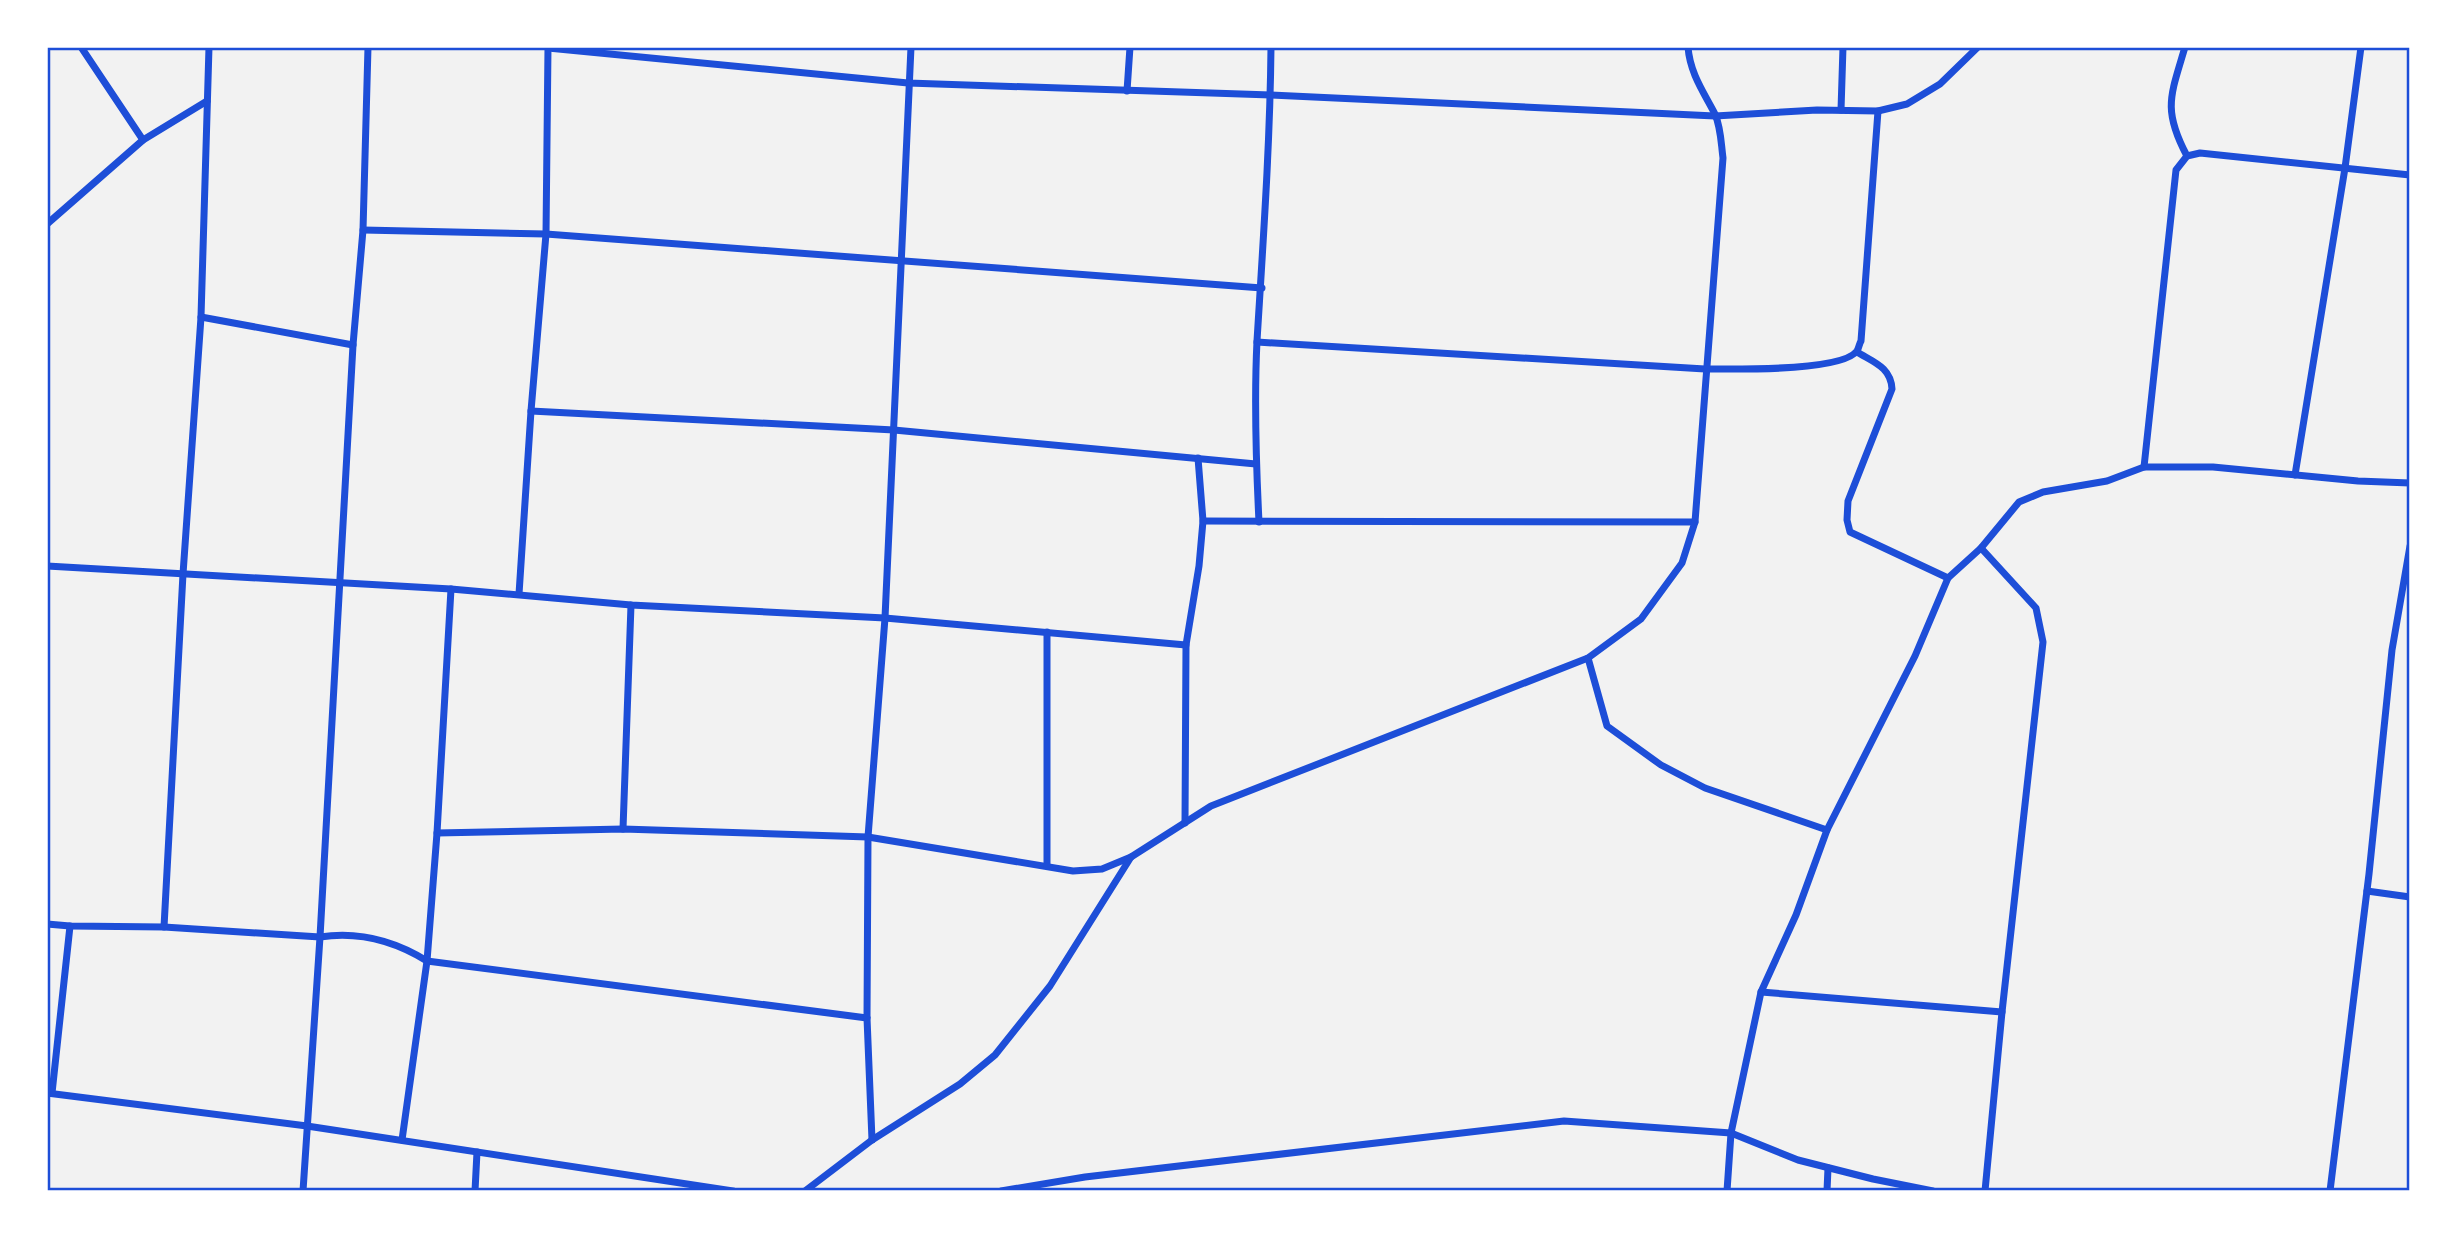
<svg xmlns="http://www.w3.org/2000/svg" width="2457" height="1238" font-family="Karla,sans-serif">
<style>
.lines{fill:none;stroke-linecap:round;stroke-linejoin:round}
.minor{stroke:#1d4ed8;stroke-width:7}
.neatline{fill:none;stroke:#1d4ed8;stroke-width:2.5}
</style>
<rect width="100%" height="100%" fill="#f2f2f2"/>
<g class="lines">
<g class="minor">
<polyline points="81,47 143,140"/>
<path d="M 2185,47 C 2171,95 2162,109 2187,156"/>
<polyline points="548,48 908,83 1271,95 1715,116 1817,110 1878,111 1907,104 1940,84 1978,47"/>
<polyline points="1127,91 1130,47"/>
<polyline points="1841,110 1843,47"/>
<polyline points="47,224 143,140 207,101"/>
<polyline points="363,230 546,234 1262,288"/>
<polyline points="201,317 353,345"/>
<path d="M 1257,342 L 1705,369 C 1732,369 1841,372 1857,351 C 1859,348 1859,344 1861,341 L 1878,111"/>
<path d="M 1857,352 C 1873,362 1891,367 1892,389 L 1848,501 L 1847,520 L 1850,532 L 1948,578"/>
<polyline points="531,411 894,430 1256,464"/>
<polyline points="2144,467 2176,170 2187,156 2200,153 2410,175"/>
<polyline points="2295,475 2345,168 2361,47"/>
<polyline points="1203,521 1695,522"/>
<path d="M 1259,522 C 1256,462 1254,401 1257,341 C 1263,243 1270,145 1271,47"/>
<polyline points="1981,548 2036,608 2043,642 2002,1012 1985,1191"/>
<polyline points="47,566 451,589 631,605 885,618 1186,645"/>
<polyline points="519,594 531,411 546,234 548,47"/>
<polyline points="1588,658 1607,726 1661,765 1705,788 1827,830"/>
<polyline points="1185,823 1186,645 1199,566 1203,521 1198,458"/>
<polyline points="623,829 631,605"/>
<polyline points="437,833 623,829 868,837 1073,871 1102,869 1131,857"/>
<polyline points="1047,866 1047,632"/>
<polyline points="2367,891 2410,897"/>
<path d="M 47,924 L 70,926 L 164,927 L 320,937 C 359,931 393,940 427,961 L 867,1018"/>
<polyline points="164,927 183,574 201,317 209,47"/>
<polyline points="1761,992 2002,1012"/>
<polyline points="47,1093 307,1126 733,1191"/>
<polyline points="52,1093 70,926"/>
<polyline points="402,1140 427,961 437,833 451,589"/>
<polyline points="872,1140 867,1018 868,837 885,618 911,47"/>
<polyline points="303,1191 320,937 353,345 363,230 368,47"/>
<polyline points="475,1191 477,1152"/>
<path d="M 805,1191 L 872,1140 L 960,1084 L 995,1055 L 1050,986 L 1131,857 L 1211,806 L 1588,658 L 1641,619 L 1682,563 L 1695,522 L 1723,158 C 1721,143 1721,128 1715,114 C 1703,91 1690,73 1688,47"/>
<polyline points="1001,1191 1085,1177 1564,1121 1731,1133 1798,1160 1873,1179 1933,1191"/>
<polyline points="1727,1191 1731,1133 1761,992 1796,915 1827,830 1915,656 1948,578 1981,548 2019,502 2043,492 2107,481 2144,467 2213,467 2358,481 2410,483"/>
<polyline points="1827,1191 1828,1168"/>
<polyline points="2330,1191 2369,874 2392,650 2410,546"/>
</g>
</g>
<rect width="2457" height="1238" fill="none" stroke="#ffffff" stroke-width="98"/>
<rect x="49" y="49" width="2359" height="1140" class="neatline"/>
</svg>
